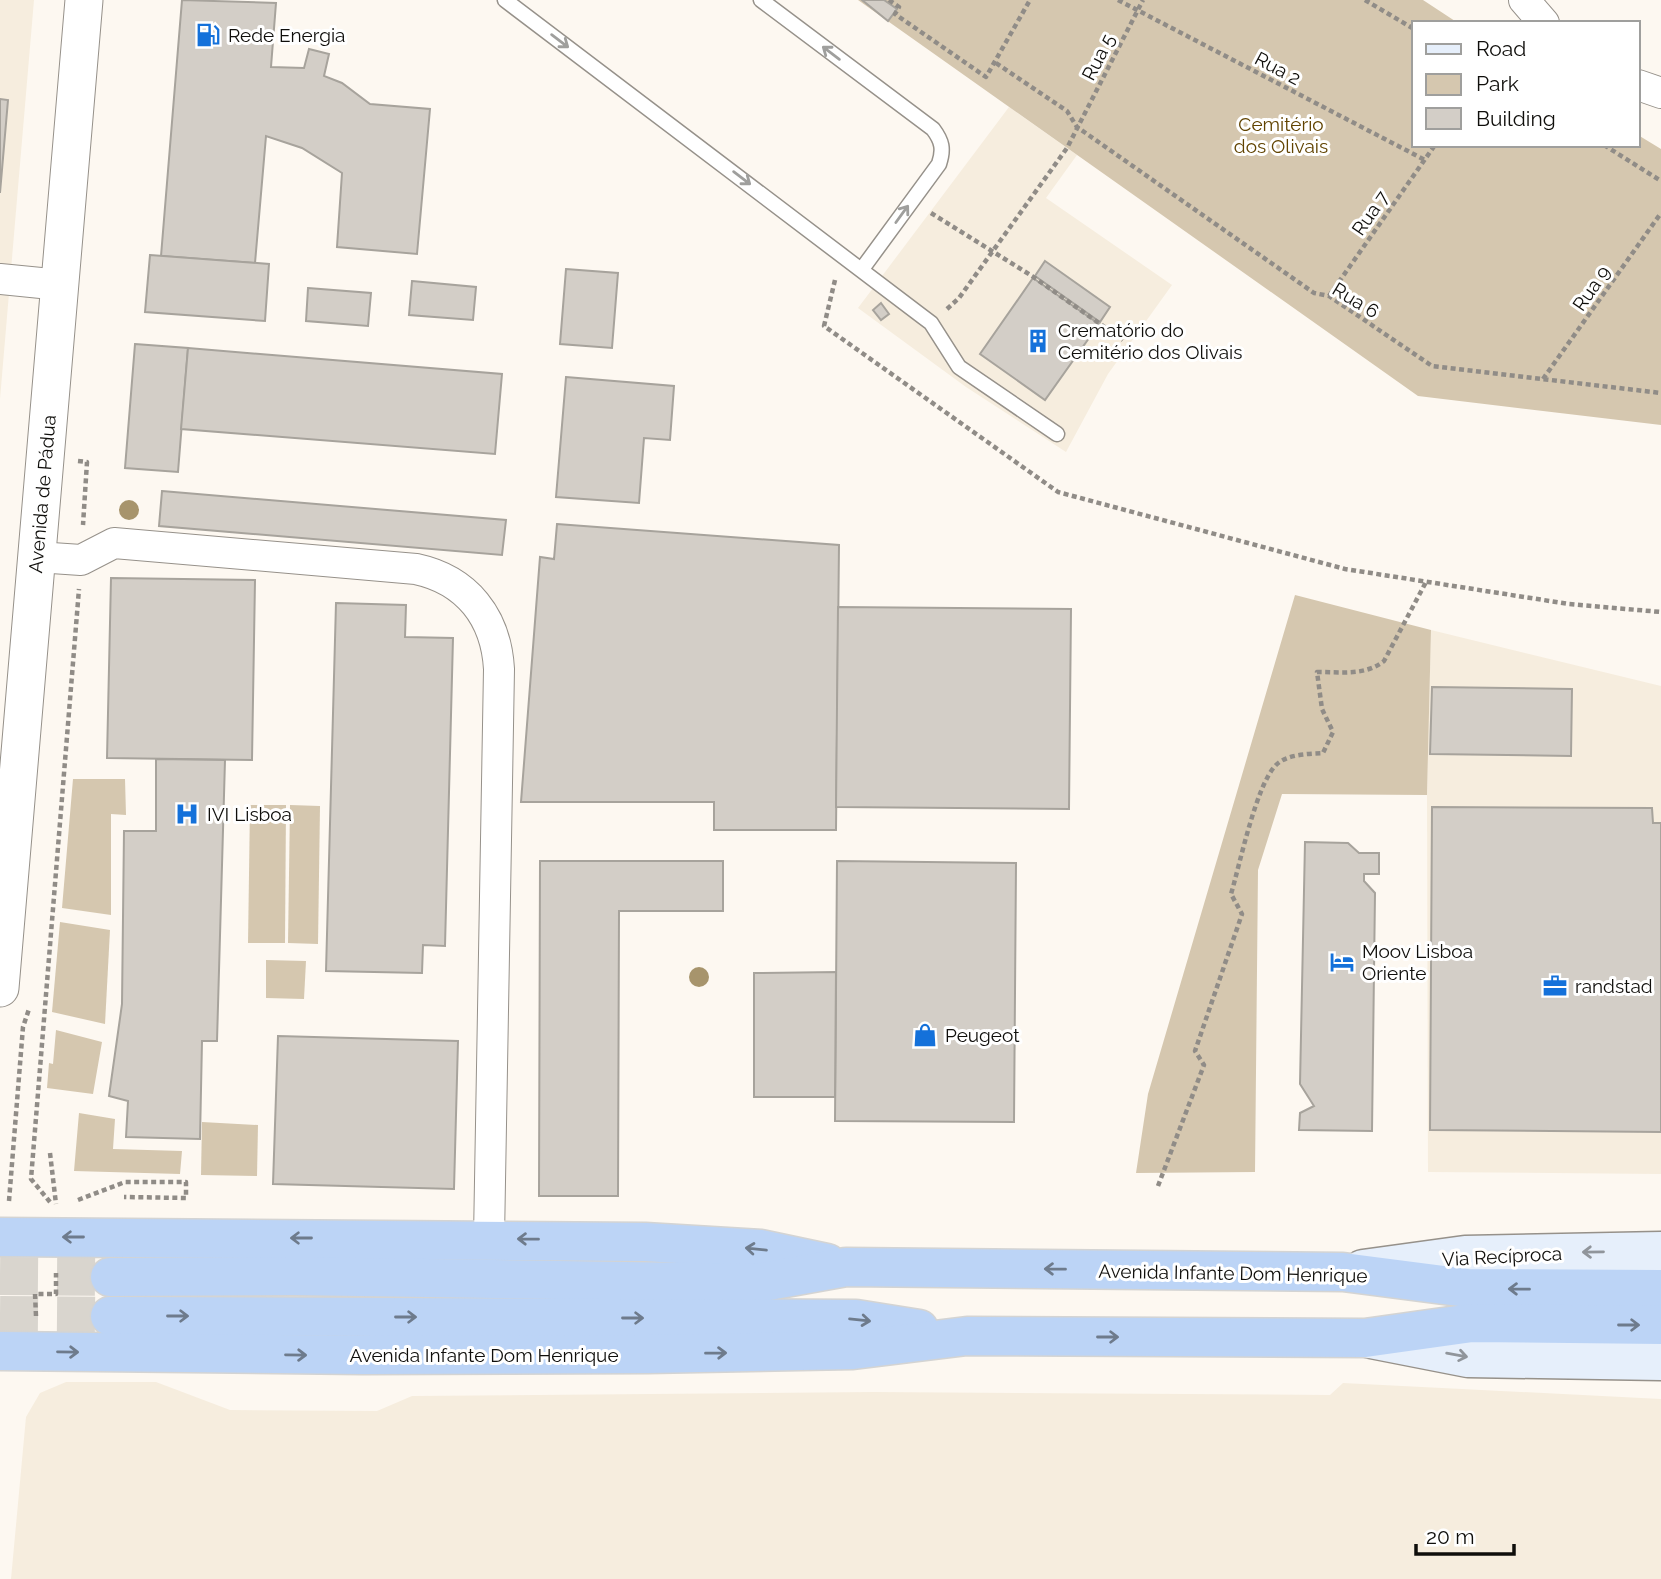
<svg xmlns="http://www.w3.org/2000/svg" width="1661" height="1579" font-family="Raleway,sans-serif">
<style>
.built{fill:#f6edde}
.green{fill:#d5c7af}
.building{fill:#d3cec7;stroke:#a7a39c;stroke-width:2}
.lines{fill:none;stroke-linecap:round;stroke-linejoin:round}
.trunk-tunnel{stroke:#d9d5ce;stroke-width:38;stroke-dasharray:38 19;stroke-linecap:butt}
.service-casing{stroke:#96918a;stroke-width:17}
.minor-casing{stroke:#96918a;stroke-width:32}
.tertiary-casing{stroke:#96918a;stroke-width:39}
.secondary-casing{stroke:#96918a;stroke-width:41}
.trunk-casing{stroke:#d4d4d3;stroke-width:41}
.path{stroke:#908c87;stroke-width:4.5;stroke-dasharray:5 3.5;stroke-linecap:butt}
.service{stroke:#fff;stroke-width:14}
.minor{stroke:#fff;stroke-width:30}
.tertiary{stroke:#fff;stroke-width:37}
.secondary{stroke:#e6effb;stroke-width:38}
.trunk{stroke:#bcd4f6;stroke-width:38}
.tree{fill:#a7946c}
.oneway{stroke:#9f9f9d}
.oneway2{stroke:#6e7b8c}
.oneway3{stroke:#90959b}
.labels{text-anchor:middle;stroke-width:6;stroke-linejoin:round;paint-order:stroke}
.poi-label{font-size:19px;fill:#0f0e0b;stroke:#fff;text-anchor:start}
.street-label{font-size:19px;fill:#0f0e0b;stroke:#fff}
.park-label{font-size:19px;fill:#614300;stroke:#fff}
</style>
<rect width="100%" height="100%" fill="#fdf8f1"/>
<g class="built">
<polygon points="0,0 34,0 0,399"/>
<polygon points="1009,107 1077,155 1046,198 1172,285 1108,374 1066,452 966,387 858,308"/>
<polygon points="1431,630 1661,686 1661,1174 1428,1172 1427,795"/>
<polygon points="66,1382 156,1382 230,1410 377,1411 412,1396 873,1392 1330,1395 1343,1383 1661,1399 1661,1579 11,1579 26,1417 40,1393"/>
</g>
<g class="green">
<polygon points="858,0 1423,0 1458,23 1414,23 1414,145 1638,145 1638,135 1661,149 1661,425 1418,396"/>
<polygon points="1295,595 1431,630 1427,795 1282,794 1258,870 1255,1172 1136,1173 1148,1094"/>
<polygon points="73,779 125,779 126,815 111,814 111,915 62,908"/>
<polygon points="250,805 286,805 285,943 248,943"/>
<polygon points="290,805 320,806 318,944 288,943"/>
<polygon points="60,922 110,930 105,1024 52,1012"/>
<polygon points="266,960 306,961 304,999 266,998"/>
<polygon points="56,1030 102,1042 93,1094 47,1088 49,1063 53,1064"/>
<polygon points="79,1113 115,1119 113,1149 182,1151 180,1174 74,1171"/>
<polygon points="202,1122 258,1125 257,1176 201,1175"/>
</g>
<g class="building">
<polygon points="182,0 276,3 271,67 304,68 309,49 329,54 324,76 342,83 370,104 430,109 417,254 337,247 342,173 302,148 266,136 255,263 161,256"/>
<polygon points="862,0 884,0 897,9 888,21"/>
<polygon points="0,99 8,100 0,193"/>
<polygon points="150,255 269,264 265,321 145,312"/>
<polygon points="1045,261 1110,307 1100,322 1035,276"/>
<polygon points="566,269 618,273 612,348 560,344"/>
<polygon points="1033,278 1099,324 1045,400 980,354"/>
<polygon points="412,281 476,287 473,320 409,315"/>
<polygon points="308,288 371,293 368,326 306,321"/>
<polygon points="881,303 889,314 881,320 873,310"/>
<polygon points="135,344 188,348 178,472 125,468"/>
<polygon points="188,348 502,374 495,454 181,429"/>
<polygon points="566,377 674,386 670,440 644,438 639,503 556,497"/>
<polygon points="162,491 506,520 502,555 159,526"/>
<polygon points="557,524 839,545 836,830 714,830 714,802 521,802 540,557 554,559"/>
<polygon points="111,578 255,580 252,760 107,758"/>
<polygon points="336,603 406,605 405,637 453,638 445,946 423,945 422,973 326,971"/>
<polygon points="838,607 1071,609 1069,809 836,807"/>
<polygon points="1432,687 1572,689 1571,756 1430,754"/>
<polygon points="156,759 225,760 217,1041 202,1041 200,1139 126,1137 128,1101 109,1096 122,1004 124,831 156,831"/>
<polygon points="1432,807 1652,808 1653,823 1661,823 1661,1132 1430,1130"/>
<polygon points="1305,842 1348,843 1359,853 1379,853 1379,874 1364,874 1364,881 1375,893 1372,1131 1299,1130 1300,1113 1314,1106 1300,1084"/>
<polygon points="540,861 723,861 723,911 619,911 618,1196 539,1196"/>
<polygon points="837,861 1016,863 1014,1122 835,1121"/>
<polygon points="836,972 835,1097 754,1097 754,973"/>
<polygon points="278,1036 458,1041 454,1189 273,1184"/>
</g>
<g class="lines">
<g class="trunk-tunnel">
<polyline points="0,1276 110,1277"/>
<polyline points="0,1315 110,1316"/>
</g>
<g class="service-casing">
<g id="service">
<polyline points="505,0 923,317 931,323 959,367 1057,434"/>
<path d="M 761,0 L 933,129 C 942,141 944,149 939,164 L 862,269"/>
</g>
</g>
<g class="minor-casing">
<g id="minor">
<polyline points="1524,0 1544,23"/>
<polyline points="1638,85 1661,93"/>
<polyline points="0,279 61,285"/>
<path d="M 37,557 L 81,560 L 114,543 L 416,569 C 467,580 496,617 499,669 L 489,1238"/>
</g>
</g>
<g class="tertiary-casing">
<polyline id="tertiary" points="0,988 84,0"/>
</g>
<g class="secondary-casing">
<g id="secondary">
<polyline points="1363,1269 1465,1255 1661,1251"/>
<polyline points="1371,1339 1468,1358 1661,1361"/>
</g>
</g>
<g class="trunk-casing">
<g id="trunk">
<polyline points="0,1237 645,1242 761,1249 827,1263"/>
<polyline points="110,1277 293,1276 757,1283 846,1267 1343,1272 1467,1288 1661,1289"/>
<polyline points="110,1316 856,1319 919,1329"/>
<polyline points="0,1351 363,1355 648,1354 853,1350 967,1336 1365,1338 1472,1323 1661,1325"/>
</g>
</g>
<g class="path">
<polyline points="889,0 899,7 895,14 986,77 1030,0"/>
<polyline points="1118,0 1425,160"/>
<polyline points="1365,0 1414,29"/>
<polyline points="996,63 1067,111 1077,127 1314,293 1329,296 1432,366 1661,393"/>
<polyline points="1604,145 1661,181"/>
<polyline points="931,213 1032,276 1123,340"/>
<polyline points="835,280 824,326 1058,492 1345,569 1569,604 1661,612"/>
<polyline points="1329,296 1435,145"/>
<polyline points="947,309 959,298 1067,148 1143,0"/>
<polyline points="1543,379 1661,213"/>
<polyline points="78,461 87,462 83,525"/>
<polyline points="50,1153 56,1204"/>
<path d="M 1158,1186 L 1204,1065 L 1195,1051 L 1242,914 L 1231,894 C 1240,864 1256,785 1276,765 C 1287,754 1308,754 1323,753 L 1333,732 L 1322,709 L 1317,672 C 1341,672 1365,676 1384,661 L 1426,582"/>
<polyline points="78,1200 125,1182 186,1182 186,1198 124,1197"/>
<polyline points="9,1201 23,1027 29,1009"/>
<polyline points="50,1202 31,1179 79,589"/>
<polyline points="36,1316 35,1294 56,1294 56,1273"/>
</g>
<use href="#service" class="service"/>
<use href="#minor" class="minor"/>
<use href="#tertiary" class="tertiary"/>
<use href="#secondary" class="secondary"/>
<use href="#trunk" class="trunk"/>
</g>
<g class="tree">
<circle cx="129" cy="510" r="10"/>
<circle cx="699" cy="977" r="10"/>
</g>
<defs><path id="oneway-shaft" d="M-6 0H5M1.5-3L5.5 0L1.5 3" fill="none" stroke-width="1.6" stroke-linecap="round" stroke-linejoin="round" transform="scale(1.75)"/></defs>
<g class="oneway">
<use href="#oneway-shaft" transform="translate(560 41) rotate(37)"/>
<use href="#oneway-shaft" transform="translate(831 53) rotate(-143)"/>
<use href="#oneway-shaft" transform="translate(742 178) rotate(37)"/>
<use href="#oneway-shaft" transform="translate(902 214) rotate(-54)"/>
</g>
<g class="oneway2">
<use href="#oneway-shaft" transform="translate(73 1237) rotate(-180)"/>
<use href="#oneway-shaft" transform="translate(301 1238) rotate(-180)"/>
<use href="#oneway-shaft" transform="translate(528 1239) rotate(-179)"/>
<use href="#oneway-shaft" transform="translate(756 1249) rotate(-174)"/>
<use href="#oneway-shaft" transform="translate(1055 1269) rotate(-179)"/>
<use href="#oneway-shaft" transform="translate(1519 1289) rotate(-179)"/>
<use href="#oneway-shaft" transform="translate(178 1316)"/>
<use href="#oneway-shaft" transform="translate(406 1317)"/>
<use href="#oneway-shaft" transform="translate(633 1318)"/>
<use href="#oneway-shaft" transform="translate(860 1320) rotate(6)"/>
<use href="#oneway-shaft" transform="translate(1629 1325)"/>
<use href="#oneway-shaft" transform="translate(1108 1337)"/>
<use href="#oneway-shaft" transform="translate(68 1352) rotate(1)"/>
<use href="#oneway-shaft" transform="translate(716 1353) rotate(-1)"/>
<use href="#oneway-shaft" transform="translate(296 1355) rotate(1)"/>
</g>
<g class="oneway3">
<use href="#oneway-shaft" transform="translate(1593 1252) rotate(179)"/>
<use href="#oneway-shaft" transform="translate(1457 1355) rotate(10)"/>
</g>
<defs>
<g id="fuel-bare" transform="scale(1.89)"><path d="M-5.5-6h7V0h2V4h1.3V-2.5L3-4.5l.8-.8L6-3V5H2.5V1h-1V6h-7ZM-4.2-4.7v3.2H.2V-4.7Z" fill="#1471da" stroke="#fff" stroke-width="2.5" paint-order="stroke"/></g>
<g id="building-bare" transform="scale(1.89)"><path d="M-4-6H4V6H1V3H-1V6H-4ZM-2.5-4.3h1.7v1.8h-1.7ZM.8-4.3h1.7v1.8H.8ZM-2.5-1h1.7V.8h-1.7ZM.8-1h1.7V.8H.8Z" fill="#1471da" stroke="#fff" stroke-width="2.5" paint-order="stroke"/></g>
<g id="hospital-bare" transform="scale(1.89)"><path d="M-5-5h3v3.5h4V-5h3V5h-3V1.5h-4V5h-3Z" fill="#1471da" stroke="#fff" stroke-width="2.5" paint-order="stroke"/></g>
<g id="hotel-bare" transform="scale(1.89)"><path d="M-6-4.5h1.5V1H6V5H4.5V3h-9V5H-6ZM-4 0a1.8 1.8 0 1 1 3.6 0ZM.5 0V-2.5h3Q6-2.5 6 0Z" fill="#1471da" stroke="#fff" stroke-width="2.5" paint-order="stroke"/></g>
<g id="office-bare" transform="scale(1.89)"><path d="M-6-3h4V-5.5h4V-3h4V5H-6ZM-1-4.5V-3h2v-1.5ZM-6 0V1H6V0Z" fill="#1471da" stroke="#fff" stroke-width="2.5" paint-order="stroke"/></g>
<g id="shop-bare" transform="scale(1.89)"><path d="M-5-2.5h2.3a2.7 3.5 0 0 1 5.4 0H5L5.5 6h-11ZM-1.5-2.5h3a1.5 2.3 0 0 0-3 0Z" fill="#1471da" stroke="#fff" stroke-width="2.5" paint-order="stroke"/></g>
</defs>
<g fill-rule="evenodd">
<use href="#fuel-bare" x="208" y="35"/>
<use href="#building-bare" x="1038" y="341"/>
<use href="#hospital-bare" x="187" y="814"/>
<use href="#hotel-bare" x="1342" y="962"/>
<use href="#office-bare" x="1555" y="986"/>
<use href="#shop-bare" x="925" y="1035"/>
</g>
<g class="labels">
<g class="poi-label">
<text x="228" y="42">Rede Energia</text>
<text x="1058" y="337">Crematório do<tspan x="1058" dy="22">Cemitério dos Olivais</tspan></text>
<text x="207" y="821">IVI Lisboa</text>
<text x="1362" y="958">Moov Lisboa<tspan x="1362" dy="22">Oriente</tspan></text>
<text x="1575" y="993">randstad</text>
<text x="945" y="1042">Peugeot</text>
</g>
<g class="street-label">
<text transform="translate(1098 57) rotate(-63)" y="7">Rua 5</text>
<text transform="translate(1278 68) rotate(28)" y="7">Rua 2</text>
<text transform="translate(1370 213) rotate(-55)" y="7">Rua 7</text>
<text transform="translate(1591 288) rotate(-55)" y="7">Rua 9</text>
<text transform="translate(1356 300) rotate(31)" y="7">Rua 6</text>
<text transform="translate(42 494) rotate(-85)" y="7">Avenida de Pádua</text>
<text transform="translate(1502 1256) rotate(-3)" y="7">Via Recíproca</text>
<text transform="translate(1233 1273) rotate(1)" y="7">Avenida Infante Dom Henrique</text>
<text x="484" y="1362">Avenida Infante Dom Henrique</text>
</g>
<g class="park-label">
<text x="1281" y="131">Cemitério<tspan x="1281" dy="22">dos Olivais</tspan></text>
</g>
</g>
<rect x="1412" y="21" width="228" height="126" fill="#ffffff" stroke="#9f9f9d" stroke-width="2"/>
<rect x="1426" y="44" width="35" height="10" fill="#e6effb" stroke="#9f9f9d" stroke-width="2"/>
<text x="1476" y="56" font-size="21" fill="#0f0e0b">Road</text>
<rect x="1426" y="74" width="35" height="21" fill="#d5c7af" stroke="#9f9f9d" stroke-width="2"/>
<text x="1476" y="91" font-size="21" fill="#0f0e0b">Park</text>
<rect x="1426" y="108" width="35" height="21" fill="#d3cec7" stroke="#9f9f9d" stroke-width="2"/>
<text x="1476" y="126" font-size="21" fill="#0f0e0b">Building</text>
<path d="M1416 1544v10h98v-10" fill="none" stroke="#0f0e0b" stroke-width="3.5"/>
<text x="1426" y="1544" font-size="21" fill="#0f0e0b" stroke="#ffffff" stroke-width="5" paint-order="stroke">20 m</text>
</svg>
